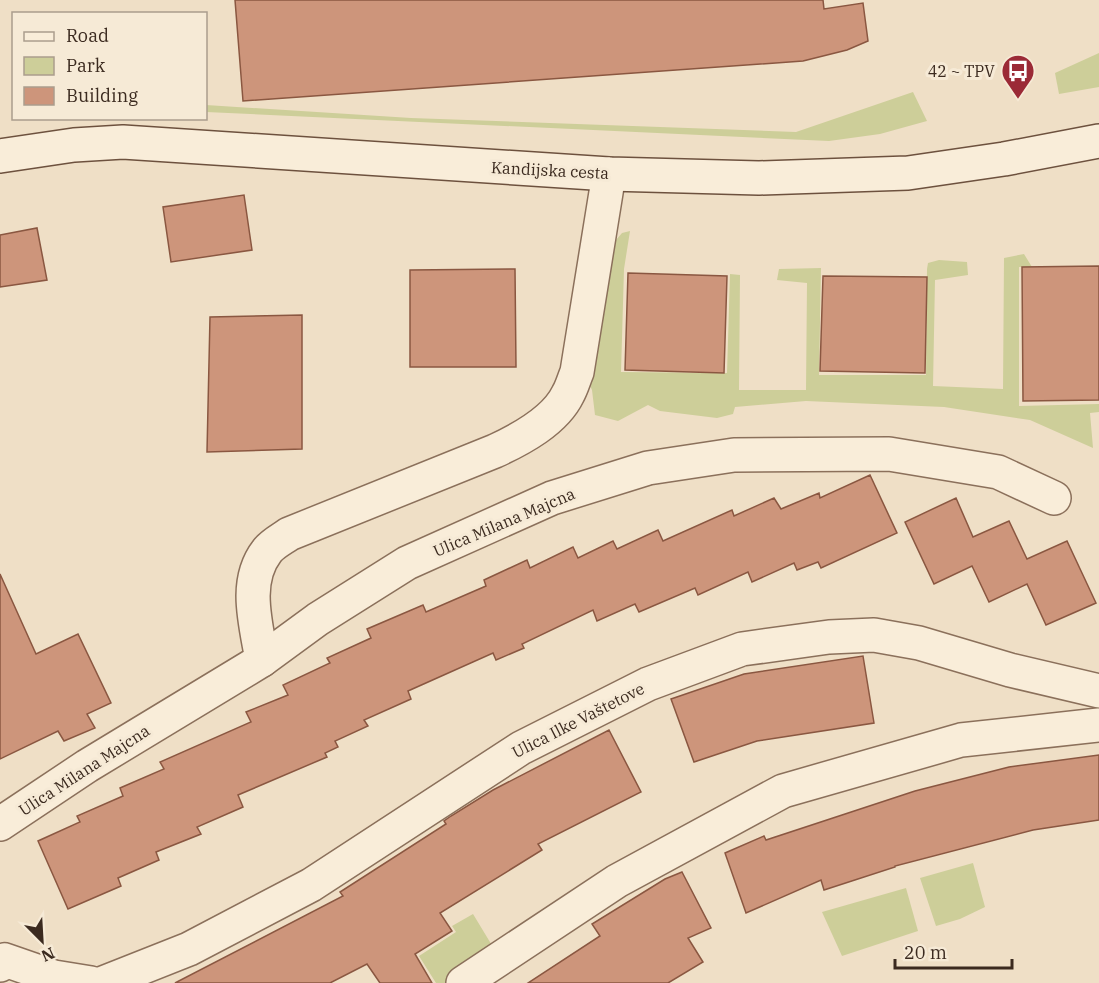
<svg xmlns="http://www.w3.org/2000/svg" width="1099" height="983" font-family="'IBM Plex Serif',serif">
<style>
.green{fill:#cdce99}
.building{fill:#cd957b;stroke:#8a5741;stroke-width:1.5}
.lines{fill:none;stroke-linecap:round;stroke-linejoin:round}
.street-casing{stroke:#8b705b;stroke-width:36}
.secondary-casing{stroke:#6d513e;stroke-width:36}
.street{stroke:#f9edd9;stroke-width:33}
.secondary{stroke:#f9edd9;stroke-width:33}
.labels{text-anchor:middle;stroke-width:6;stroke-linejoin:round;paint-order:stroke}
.poi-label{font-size:16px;fill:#3b2a1f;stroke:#f6ead6;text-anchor:end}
.street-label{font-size:16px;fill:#3b2a1f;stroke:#f6ead6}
</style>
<rect width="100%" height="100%" fill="#efdfc6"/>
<g class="green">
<polygon points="1099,53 1099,87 1059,94 1055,73"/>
<polygon points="913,92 927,121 880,134 829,141 206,112 206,105 411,118 796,132"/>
<polygon points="630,231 624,269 621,372 727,373 730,274 740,275 739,390 806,390 807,283 777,280 779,269 821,268 819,375 926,375 927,269 928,263 939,260 967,262 968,275 935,280 933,386 1003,389 1004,258 1024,254 1032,267 1019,267 1019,406 1099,404 1099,412 1090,413 1093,448 1030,420 944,407 806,401 735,407 733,414 717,418 660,411 648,405 618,421 595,415 592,390 584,373 616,240 622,233"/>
<polygon points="973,863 985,907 960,919 936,926 920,878"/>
<polygon points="906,888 918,931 842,956 822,912"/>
<polygon points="473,914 496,952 446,983 436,983 419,956 456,932 452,926"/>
</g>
<g class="building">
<polygon points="235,0 823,0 824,9 863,3 868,41 847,50 803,61 243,101"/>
<polygon points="244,195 252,250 171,262 163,207"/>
<polygon points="37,228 47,280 0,287 0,235"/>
<polygon points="1099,266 1099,400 1023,401 1022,267"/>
<polygon points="515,269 516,367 410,367 410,270"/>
<polygon points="628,273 727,276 724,373 625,370"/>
<polygon points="823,276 927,277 925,373 820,371"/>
<polygon points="302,315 302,449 207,452 210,317"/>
<polygon points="870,475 897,533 821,568 818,562 797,570 794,563 752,582 748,572 698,595 695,588 639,612 635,604 597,621 593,610 522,644 524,648 496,660 493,653 408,691 411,699 364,720 368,726 335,741 338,747 325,753 327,757 238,795 243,807 197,827 201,834 156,852 159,860 118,878 121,886 68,909 38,841 80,822 77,816 123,796 120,788 164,769 160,762 251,722 246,712 288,695 283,685 330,663 327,658 371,638 367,629 423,605 426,612 486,586 484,580 527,560 530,568 573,547 578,558 613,541 617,549 658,530 663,541 732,510 734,516 774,498 781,509 819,493 820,498"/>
<polygon points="956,498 973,537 1009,521 1027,559 1067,541 1096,603 1046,625 1027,584 989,602 972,566 934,584 905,522"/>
<polygon points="0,574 36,654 78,634 111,703 87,714 95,728 64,741 58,731 0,759"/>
<polygon points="863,656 874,723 757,741 694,762 671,699 744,674"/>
<polygon points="609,730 641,792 538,844 542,850 440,913 452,931 415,954 432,983 380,983 367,964 330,983 175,983 343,896 340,892 446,824 444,821 451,816 493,790"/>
<polygon points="1099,755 1099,820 1033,830 895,866 895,867 824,890 821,880 746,913 725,853 764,836 766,840 915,791 1009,767"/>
<polygon points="682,872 711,928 688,938 703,962 668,983 528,983 600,936 592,924 665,879"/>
</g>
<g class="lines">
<g class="street-casing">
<g id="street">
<polyline points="262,660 318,619 407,563 552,498 648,468 734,455 889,454 998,472 1054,498"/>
<path d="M 0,824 L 87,766 L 262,660 C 256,624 243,582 267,551 C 272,544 282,539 289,534 L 495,451 C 521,439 555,421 568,394 C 572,387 574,379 577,372 L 609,174"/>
<polyline points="0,965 5,960 54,977 91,983"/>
<polyline points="103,983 189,949 311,885 521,748 648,684 742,649 829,637 874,635 919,643 1010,670 1099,691"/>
<polyline points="463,983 617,881 783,791 961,740 1099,725"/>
</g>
</g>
<g class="secondary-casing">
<polyline id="secondary" points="0,156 74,145 123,142 609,174 759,178 908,173 1004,159 1099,141"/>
</g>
<use href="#street" class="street"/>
<use href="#secondary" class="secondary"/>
</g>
<defs>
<g id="bus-pin" transform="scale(1.725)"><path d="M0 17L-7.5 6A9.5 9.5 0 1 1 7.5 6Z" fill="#9b2a36" stroke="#f6ead6"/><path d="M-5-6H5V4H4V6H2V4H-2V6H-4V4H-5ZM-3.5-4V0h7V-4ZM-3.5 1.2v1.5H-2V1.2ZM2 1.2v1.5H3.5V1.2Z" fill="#fff"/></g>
</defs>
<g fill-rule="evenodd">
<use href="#bus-pin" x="1018" y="71"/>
</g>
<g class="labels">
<g class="poi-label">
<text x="995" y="77">42 ~ TPV</text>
</g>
<g class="street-label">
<text transform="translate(550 170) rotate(3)" y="6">Kandijska cesta</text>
<text transform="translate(504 522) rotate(-23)" y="6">Ulica Milana Majcna</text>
<text transform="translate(578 720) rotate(-27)" y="6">Ulica Ilke Vaštetove</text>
<text transform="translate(84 770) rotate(-33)" y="6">Ulica Milana Majcna</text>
</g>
</g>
<rect x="12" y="12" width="195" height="108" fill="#f6ead6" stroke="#ab9d8d" stroke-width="1.5"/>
<rect x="24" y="32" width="30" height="9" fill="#f9edd9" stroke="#ab9d8d" stroke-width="1.5"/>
<text x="66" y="42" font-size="18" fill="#3b2a1f">Road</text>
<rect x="24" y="57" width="30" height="18" fill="#cdce99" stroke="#ab9d8d" stroke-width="1.5"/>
<text x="66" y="72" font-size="18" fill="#3b2a1f">Park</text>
<rect x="24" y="87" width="30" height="18" fill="#cd957b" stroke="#ab9d8d" stroke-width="1.5"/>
<text x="66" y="102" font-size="18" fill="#3b2a1f">Building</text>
<g transform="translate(42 941) rotate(156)" stroke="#f6ead6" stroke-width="4.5" paint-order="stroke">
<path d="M0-4.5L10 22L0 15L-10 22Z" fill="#3b2a1f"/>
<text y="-9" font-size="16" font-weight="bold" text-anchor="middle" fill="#3b2a1f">N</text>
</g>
<path d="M895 959v9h117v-9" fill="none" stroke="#3b2a1f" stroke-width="3"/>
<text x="904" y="959" font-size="18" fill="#3b2a1f" stroke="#f6ead6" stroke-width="4.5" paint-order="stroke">20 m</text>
</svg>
